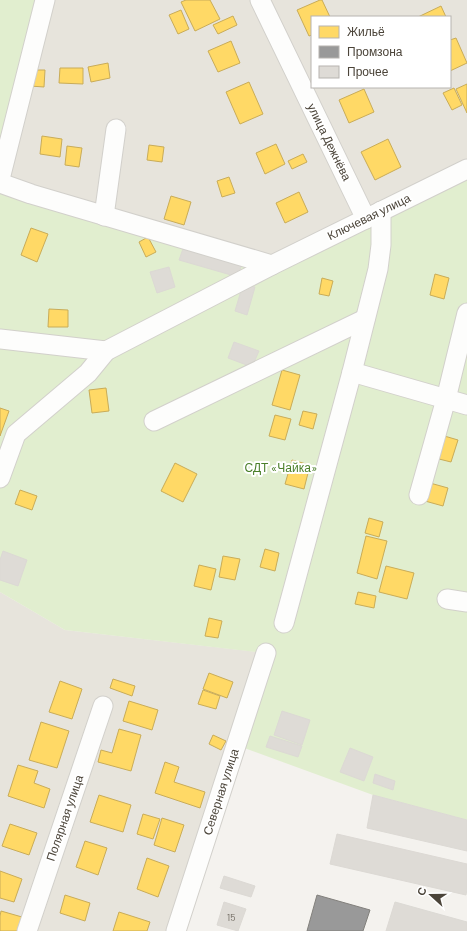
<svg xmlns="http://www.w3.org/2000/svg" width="467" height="931" font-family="Barlow,sans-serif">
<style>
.residential{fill:#e7e4dc;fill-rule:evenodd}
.green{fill:#e1eecf}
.homes{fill:#ffd966;stroke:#c9ac58}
.industry{fill:#999;stroke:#82807c}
.building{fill:#dedbd6;stroke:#dcd9d4}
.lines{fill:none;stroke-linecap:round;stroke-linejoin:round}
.minor-casing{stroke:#d2d0cb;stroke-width:21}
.minor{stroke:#fdfdfc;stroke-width:19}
.labels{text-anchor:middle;stroke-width:4;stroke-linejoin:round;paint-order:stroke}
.number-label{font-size:10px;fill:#706a61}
.street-label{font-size:12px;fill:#4b4439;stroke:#fff}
.park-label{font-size:12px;fill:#4a7f2a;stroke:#fff}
</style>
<rect width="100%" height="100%" fill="#f4f2ee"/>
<g class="residential">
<path d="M 45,0 L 467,0 L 467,169 L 272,265 L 0,179 ZM 312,17 L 450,17 L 450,87 L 312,87 Z"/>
<polygon points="0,592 65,630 266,653 176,931 0,931"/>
</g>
<g class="green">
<polygon points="0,0 45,0 0,179"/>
<polygon points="467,169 467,820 373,795 236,745 265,653 65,630 0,592 0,183 271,265"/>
</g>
<g class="homes">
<polygon points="186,0 210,0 220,19 195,31 181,2"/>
<polygon points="320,0 322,0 330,17 312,17 312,35 309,36 297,10"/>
<polygon points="441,6 446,17 418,17"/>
<polygon points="181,10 189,29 178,34 169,15"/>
<polygon points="233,16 237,25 218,34 213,25"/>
<polygon points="456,38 467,63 450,71 450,40"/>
<polygon points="231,41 240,63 218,72 208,51"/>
<polygon points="108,63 110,78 91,82 88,67"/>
<polygon points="60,68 83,68 83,84 59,83"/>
<polygon points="31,70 45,70 44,87 30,86"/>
<polygon points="249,82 263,114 240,124 226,92"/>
<polygon points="467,84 467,113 456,89"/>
<polygon points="454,88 462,105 452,110 443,93"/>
<polygon points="364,89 374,112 349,123 339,100"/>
<polygon points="42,136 62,139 60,157 40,154"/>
<polygon points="388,139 401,167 375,180 361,152"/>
<polygon points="276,144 285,164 265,174 256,153"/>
<polygon points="149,145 164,147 162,162 147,160"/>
<polygon points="67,146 82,148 79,167 65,165"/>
<polygon points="303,154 307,162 292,169 288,161"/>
<polygon points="229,177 235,193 222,197 217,181"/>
<polygon points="299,192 308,212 285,223 276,203"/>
<polygon points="171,196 191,202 184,225 164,219"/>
<polygon points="31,228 48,234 37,262 21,255"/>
<polygon points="148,237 156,252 146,257 139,242"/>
<polygon points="435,274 449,278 444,299 430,295"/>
<polygon points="322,278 333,281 329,296 319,294"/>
<polygon points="49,309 68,310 68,327 48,327"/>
<polygon points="282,370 300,375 290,410 272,405"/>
<polygon points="106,388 109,411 92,413 89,390"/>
<polygon points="0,408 9,411 0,436"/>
<polygon points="303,411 317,414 313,429 299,425"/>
<polygon points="275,415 291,419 285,440 269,436"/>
<polygon points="441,435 458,440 451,462 435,458"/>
<polygon points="292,460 310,465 304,489 285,484"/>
<polygon points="175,463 197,474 183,502 161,491"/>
<polygon points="430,483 448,488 443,506 425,501"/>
<polygon points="20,490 37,496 32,510 15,504"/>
<polygon points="369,518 383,522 379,537 365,533"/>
<polygon points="366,536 387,541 377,579 357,573"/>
<polygon points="265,549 279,553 275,571 260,567"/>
<polygon points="223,556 240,559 235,580 219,577"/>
<polygon points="199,565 216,569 211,590 194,586"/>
<polygon points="386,566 414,573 407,599 379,592"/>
<polygon points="358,592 376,596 374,608 355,604"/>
<polygon points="209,618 222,621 218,638 205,636"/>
<polygon points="209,673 233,682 227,698 203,689"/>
<polygon points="113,679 135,686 132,696 110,688"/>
<polygon points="60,681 82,689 72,719 49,712"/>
<polygon points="203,690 220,696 216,709 198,704"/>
<polygon points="129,701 158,710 152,730 123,721"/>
<polygon points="41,722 69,731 57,768 29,760"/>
<polygon points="119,729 141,735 131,771 98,762 101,750 112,753"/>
<polygon points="213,735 226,741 221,750 209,744"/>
<polygon points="165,762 179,767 174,782 205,792 200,808 155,793"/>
<polygon points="18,765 38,771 34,783 50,789 44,808 8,796"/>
<polygon points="99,795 131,805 123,832 90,822"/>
<polygon points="143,814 160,819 153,839 137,834"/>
<polygon points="162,818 184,825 175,852 154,845"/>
<polygon points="10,824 37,833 29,855 2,846"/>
<polygon points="85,841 107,848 98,875 76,867"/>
<polygon points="147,858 169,866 158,897 137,889"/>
<polygon points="0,871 22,879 14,902 0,898"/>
<polygon points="65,895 90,903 85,921 60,913"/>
<polygon points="1,911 22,917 17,931 0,931 0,916"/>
<polygon points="119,912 150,922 147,931 113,931"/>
</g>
<polygon class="industry" points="317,895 370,910 363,931 307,931"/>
<g class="building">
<polygon points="184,246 242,263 238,277 179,260"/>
<polygon points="169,267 175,287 157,293 150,272"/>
<polygon points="243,284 255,287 247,315 235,311"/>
<polygon points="234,342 259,351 252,367 228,358"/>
<polygon points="3,551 27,560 18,586 0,580 0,560"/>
<polygon points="282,711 310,720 302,745 274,735"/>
<polygon points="270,736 302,746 298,757 266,747"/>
<polygon points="350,748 373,757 364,781 340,772"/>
<polygon points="375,774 395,781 393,790 373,783"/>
<polygon points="373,795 467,820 467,851 367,828"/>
<polygon points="337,834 467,864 467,889 466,895 330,864"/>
<polygon points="224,876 255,886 251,897 220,888"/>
<polygon points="224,902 246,909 238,931 217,925"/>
<polygon points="395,902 467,922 467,931 386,931"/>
</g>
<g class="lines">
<g class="minor-casing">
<g id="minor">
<polyline points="260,0 366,219"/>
<polyline points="0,179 45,0"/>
<polyline points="0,183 31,194 272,265"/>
<polyline points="104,216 116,129"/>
<polyline points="0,339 106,351"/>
<polyline points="352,372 467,405"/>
<polyline points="154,421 365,319"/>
<polyline points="0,478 16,434 88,373 106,351 272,265 467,169"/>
<polyline points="419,495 446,399 467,313"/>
<polyline points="447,599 467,602"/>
<polyline points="284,623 352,372 378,269 381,245 381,211"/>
<polyline points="27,931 103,706"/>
<polyline points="176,931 266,653"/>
</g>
</g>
<use href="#minor" class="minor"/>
</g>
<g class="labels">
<g class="number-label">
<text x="231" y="921">15</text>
</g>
<g class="street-label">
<text transform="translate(329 142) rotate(64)" y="4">улица Дежнёва</text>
<text transform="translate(369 217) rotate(-26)" y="4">Ключевая улица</text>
<text transform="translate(221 792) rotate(-72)" y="4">Северная улица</text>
<text transform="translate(65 818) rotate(-71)" y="4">Полярная улица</text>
</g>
<g class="park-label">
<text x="281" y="472">СДТ «Чайка»</text>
</g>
</g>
<rect x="311" y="16" width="140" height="72" fill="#ffffff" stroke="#b7b4b0"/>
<rect x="319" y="26" width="20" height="12" fill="#ffd966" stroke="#b7b4b0"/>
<text x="347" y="36" font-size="12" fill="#4b4439">Жильё</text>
<rect x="319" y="46" width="20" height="12" fill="#999999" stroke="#b7b4b0"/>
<text x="347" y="56" font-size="12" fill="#4b4439">Промзона</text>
<rect x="319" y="66" width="20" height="12" fill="#dedbd6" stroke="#b7b4b0"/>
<text x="347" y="76" font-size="12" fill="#4b4439">Прочее</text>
<g transform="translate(431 895) rotate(291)" stroke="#ffffff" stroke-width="3" paint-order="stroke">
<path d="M0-3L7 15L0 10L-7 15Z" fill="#4b4439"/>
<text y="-6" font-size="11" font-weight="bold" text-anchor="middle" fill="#4b4439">С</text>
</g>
</svg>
